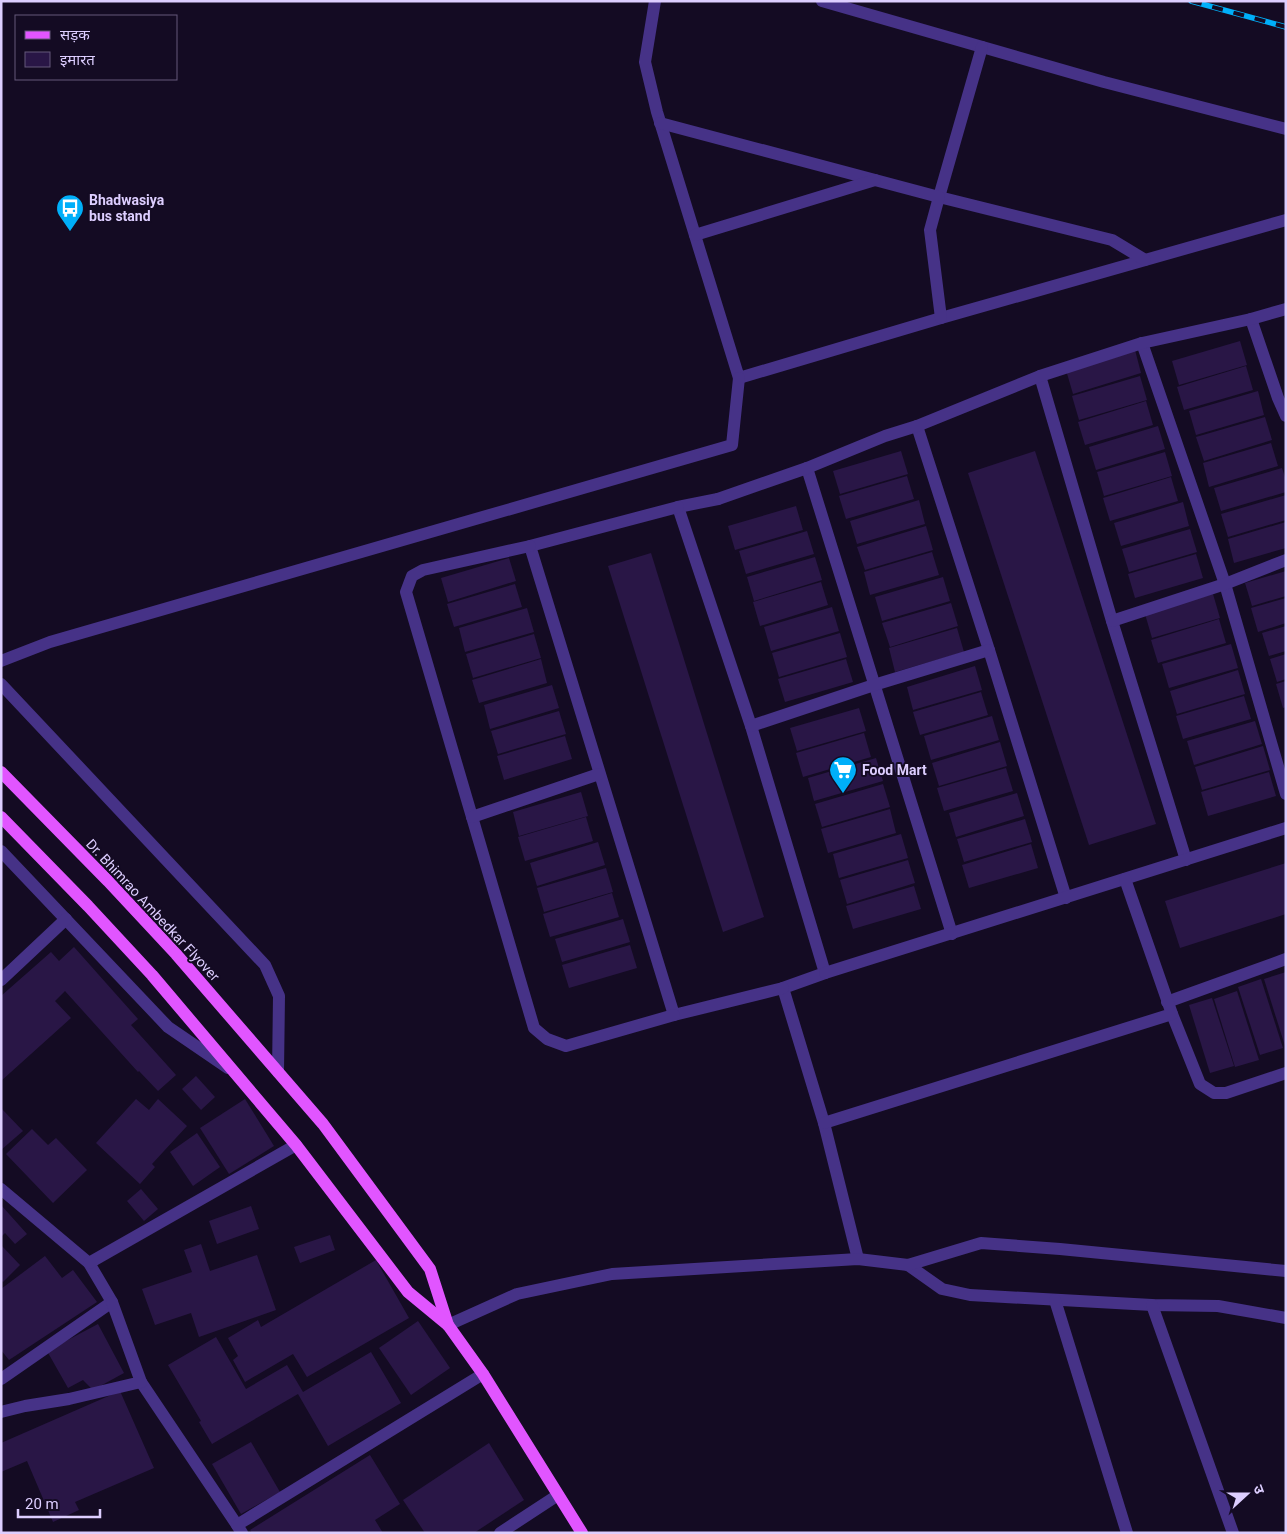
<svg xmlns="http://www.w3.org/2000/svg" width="1287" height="1534" font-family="Roboto,'Noto Sans Devanagari',sans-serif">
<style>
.building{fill:#291646}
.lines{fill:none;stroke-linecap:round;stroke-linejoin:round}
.lane{stroke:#463287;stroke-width:12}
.street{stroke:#463287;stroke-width:12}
.primary{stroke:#e155ff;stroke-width:12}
.rail-casing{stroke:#00aff9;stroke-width:5.5}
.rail{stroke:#140b23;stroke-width:4;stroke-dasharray:11;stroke-linecap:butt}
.labels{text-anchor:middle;stroke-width:4;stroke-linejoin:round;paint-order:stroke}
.poi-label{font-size:14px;font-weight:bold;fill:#ddceff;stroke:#140b23;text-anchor:start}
.street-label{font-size:14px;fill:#ddceff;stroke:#140b23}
</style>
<rect width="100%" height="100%" fill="#140b23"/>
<g class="building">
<polygon points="1240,341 1247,365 1179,385 1172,361"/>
<polygon points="1135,350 1141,373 1073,394 1066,370"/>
<polygon points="1246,366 1253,390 1184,410 1177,387"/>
<polygon points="1140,376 1147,400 1079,420 1072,396"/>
<polygon points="1258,391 1264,415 1196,435 1189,411"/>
<polygon points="1146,401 1153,425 1085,445 1078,422"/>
<polygon points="1265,417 1272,440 1204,461 1196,437"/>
<polygon points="1158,426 1165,449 1096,470 1089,447"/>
<polygon points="1271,443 1278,466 1209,487 1203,463"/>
<polygon points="901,451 908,474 840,494 833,471"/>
<polygon points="1035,451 1156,824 1089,845 968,473"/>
<polygon points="1165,452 1172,476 1104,496 1097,472"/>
<polygon points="1282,468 1286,480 1286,492 1221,511 1214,488"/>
<polygon points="907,476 914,499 846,519 839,496"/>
<polygon points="1171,477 1178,501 1110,521 1103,498"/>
<polygon points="1286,495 1286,520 1228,537 1221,514"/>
<polygon points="919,500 925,524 857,544 850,521"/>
<polygon points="1183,502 1189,526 1121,546 1114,523"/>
<polygon points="796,506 803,530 735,550 728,526"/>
<polygon points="1286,522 1286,548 1234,563 1228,539"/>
<polygon points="926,526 933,550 865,570 857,547"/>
<polygon points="1190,529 1197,552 1129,572 1122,549"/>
<polygon points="807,531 814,554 746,574 739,551"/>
<polygon points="932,552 939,575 870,595 864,572"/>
<polygon points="651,553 764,917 723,932 608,566"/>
<polygon points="1196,554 1203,578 1135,598 1128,574"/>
<polygon points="815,557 822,580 754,601 747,577"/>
<polygon points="509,558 516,581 448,602 441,578"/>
<polygon points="1286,571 1286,596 1252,606 1245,583"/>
<polygon points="943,577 950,601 882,621 875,597"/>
<polygon points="821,582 828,605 760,626 753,602"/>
<polygon points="515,584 522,607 454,627 447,604"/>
<polygon points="1213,594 1220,618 1152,638 1145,614"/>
<polygon points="1286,598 1286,623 1258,632 1251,608"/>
<polygon points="951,603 958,626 890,647 882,623"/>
<polygon points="832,607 839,631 771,651 764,627"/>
<polygon points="527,608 534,632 465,652 459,628"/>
<polygon points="1219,619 1226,643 1158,663 1151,640"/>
<polygon points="1286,626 1286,651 1269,656 1262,633"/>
<polygon points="957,628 964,652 895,672 889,648"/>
<polygon points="840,633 847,657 779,677 772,653"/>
<polygon points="534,634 541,658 473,678 466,654"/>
<polygon points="1231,644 1238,668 1169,688 1162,664"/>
<polygon points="1286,654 1286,679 1277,682 1270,659"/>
<polygon points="541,659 547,683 479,703 472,680"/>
<polygon points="846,659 853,682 785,702 778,679"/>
<polygon points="975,666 982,690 913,710 907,687"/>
<polygon points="1238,670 1245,694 1177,714 1170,691"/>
<polygon points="1286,681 1286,707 1283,708 1276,684"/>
<polygon points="552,685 559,708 490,729 484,705"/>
<polygon points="981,692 988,715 920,735 913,712"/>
<polygon points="1244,696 1251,719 1183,739 1176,716"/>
<polygon points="859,708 866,731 797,751 790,728"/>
<polygon points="559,711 566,734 498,754 491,731"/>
<polygon points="992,716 999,740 931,760 924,736"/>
<polygon points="1255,721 1262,744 1194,765 1187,741"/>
<polygon points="864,733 871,757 803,777 796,753"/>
<polygon points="565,736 572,759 504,780 497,756"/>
<polygon points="1000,742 1007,766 939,786 932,763"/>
<polygon points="1263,746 1270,770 1202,790 1195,767"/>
<polygon points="876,758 883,781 814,801 808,778"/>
<polygon points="1006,768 1013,791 944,811 937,788"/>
<polygon points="1269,772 1276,796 1208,816 1201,792"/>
<polygon points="883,784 890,807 822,827 815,804"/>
<polygon points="581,792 588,816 519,836 513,812"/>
<polygon points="1017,793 1024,816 956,837 949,813"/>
<polygon points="890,809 896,833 828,853 821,829"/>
<polygon points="586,817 593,841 525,861 518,837"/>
<polygon points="1025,819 1032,842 964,862 957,839"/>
<polygon points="901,834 908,858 839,878 833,854"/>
<polygon points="598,842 605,865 537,886 530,863"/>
<polygon points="1031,844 1038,868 969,888 962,865"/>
<polygon points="908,860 915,883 847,904 840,880"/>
<polygon points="1286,863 1286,914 1180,948 1165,901"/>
<polygon points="606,868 613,892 544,912 537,888"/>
<polygon points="914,886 921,909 853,929 846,906"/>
<polygon points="612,893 619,917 550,937 543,914"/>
<polygon points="623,919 630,942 562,962 555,939"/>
<polygon points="630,945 637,968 569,988 562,965"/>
<polygon points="74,947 138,1019 131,1025 176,1075 158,1091 139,1071 138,1072 65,991 55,1001 71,1018 1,1081 1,996 51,952 59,961"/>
<polygon points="1286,972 1286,1046 1285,1046 1264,979"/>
<polygon points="1261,979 1283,1048 1260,1055 1238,987"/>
<polygon points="1237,991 1259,1060 1235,1067 1214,999"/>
<polygon points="1212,998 1234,1066 1210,1073 1189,1005"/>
<polygon points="196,1076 215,1097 201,1110 182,1089"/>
<polygon points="136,1099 149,1110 158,1099 187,1126 152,1164 155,1167 140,1184 96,1143"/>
<polygon points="245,1099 274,1146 229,1174 200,1128"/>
<polygon points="1,1108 23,1131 1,1150"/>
<polygon points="32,1129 48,1145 56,1138 87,1170 53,1203 6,1154"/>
<polygon points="197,1133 220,1167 193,1186 170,1152"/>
<polygon points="141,1189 158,1209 144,1221 127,1201"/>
<polygon points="1,1205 27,1234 15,1244 5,1233 1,1237"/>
<polygon points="251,1206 259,1229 217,1244 209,1221"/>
<polygon points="330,1235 335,1250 300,1263 294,1247"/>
<polygon points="201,1244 210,1271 257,1255 276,1310 199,1337 191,1313 155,1325 142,1289 192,1272 184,1250"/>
<polygon points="1,1245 20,1265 3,1282 1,1280"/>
<polygon points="45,1256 62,1278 73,1270 97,1302 9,1360 1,1350 1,1289"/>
<polygon points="376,1260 409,1318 307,1377 293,1354 245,1382 233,1360 238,1356 228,1338 258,1320 261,1327"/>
<polygon points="418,1321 450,1368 411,1395 379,1348"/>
<polygon points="98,1324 124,1373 93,1390 83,1380 68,1388 47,1351"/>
<polygon points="216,1337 246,1389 287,1365 303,1392 371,1352 401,1403 328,1446 298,1394 212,1444 199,1422 201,1421 168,1365"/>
<polygon points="120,1391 154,1468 75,1502 79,1510 53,1522 27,1461 1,1472 1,1443"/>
<polygon points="251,1442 280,1492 241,1514 212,1464"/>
<polygon points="489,1443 524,1500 474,1533 425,1533 403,1500"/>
<polygon points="370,1455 400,1504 375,1520 383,1533 252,1533 250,1530"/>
</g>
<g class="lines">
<g class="lane">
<polyline points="1251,319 1278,398 1286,416"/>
<polyline points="1142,343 1225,584 1286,794"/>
<polyline points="1040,376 1112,621 1186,860"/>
<polyline points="917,426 989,650 1066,898"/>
<polyline points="807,468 952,934"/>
<polyline points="718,499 678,507 751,726 825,973 783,988 824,1123 858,1259"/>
<polyline points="678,507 530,546 674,1015 783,988"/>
<polyline points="530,546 423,570 412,576 406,592 534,1028 547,1039 566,1046 674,1015"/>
<polyline points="1112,621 1225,584 1286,560"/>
<polyline points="751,726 874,685 989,650"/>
<polyline points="472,817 599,774"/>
<polyline points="825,973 1286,828"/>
<polyline points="1167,1002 1286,959"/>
<polyline points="1172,1014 1200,1084 1214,1093 1226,1093 1286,1073"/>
<polyline points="824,1123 1172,1014 1125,879"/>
</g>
<g class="street">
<polyline points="655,1 645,62 657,112 739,378 941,318 1286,220"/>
<polyline points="822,1 1104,82 1286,129"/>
<polyline points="982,47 939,197 1112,240 1145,260"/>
<polyline points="660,123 939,197 930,230 941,318"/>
<polyline points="695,235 875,180"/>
<polyline points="718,499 807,468 885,436 917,426 1040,376 1142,343 1251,319 1286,309"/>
<polyline points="1,661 50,642 732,445 739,378"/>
<polyline points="1,684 265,965 279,996 278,1072"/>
<polyline points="1,851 168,1027 228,1068"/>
<polyline points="1,980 66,919"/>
<polyline points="1,1189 89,1263 112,1302 1,1379"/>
<polyline points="89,1263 296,1145"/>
<polyline points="908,1265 942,1289 970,1295 1152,1305 1218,1306 1286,1318"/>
<polyline points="1055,1300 1127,1533"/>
<polyline points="1152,1305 1233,1533"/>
<polyline points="448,1325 517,1294 612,1274 858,1259 908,1265 981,1243 1060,1249 1286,1271"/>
<polyline points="141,1382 237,1525"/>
<polyline points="1,1412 25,1406 69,1399 141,1382 112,1302"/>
<polyline points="242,1533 237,1525 483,1374"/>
<polyline points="500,1533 558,1495"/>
</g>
<g class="primary">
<polyline points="1,772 108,881 176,954 323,1124 430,1269 448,1325 483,1374 582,1533"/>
<polyline points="1,817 88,906 152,975 296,1145 408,1292 448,1325"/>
</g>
<g class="rail-casing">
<polyline id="rail" points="1191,1 1286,27"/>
</g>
<use href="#rail" class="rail"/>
</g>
<defs>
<g id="bus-pin" transform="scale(1.4375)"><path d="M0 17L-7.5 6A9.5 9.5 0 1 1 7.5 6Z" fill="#00aff9" stroke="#140b23"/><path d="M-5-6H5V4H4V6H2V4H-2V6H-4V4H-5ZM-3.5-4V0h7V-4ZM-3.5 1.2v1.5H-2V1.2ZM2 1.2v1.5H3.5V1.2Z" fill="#fff"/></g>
<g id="supermarket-pin" transform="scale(1.4375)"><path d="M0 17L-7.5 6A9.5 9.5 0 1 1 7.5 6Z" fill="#00aff9" stroke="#140b23"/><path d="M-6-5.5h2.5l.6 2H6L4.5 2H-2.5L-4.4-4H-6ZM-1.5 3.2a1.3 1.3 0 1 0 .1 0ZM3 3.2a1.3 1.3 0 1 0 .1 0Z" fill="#fff"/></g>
</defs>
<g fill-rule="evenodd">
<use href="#bus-pin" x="70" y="208"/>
<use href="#supermarket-pin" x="843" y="770"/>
</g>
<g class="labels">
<g class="poi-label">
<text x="89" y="205">Bhadwasiya<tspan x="89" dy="16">bus stand</tspan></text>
<text x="862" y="775">Food Mart</text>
</g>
<g class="street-label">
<text transform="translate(153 910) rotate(47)" y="5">Dr. Bhimrao Ambedkar Flyover</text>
</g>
</g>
<rect width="1287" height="1534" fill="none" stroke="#ddceff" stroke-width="5"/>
<rect x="15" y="15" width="162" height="65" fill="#140b23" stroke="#64597b"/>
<rect x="25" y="31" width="25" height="8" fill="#e155ff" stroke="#64597b"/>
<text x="60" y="40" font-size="15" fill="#ddceff">सड़क</text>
<rect x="25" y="52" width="25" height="15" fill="#291646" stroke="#64597b"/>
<text x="60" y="65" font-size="15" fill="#ddceff">इमारत</text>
<g transform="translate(1247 1494) rotate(69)" stroke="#140b23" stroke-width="4" paint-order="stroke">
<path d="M0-4L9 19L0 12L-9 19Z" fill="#ddceff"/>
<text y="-8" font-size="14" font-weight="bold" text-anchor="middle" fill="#ddceff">उ</text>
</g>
<path d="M18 1509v8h82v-8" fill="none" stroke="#ddceff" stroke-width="2.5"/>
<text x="25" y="1509" font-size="15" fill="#ddceff" stroke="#140b23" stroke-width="4" paint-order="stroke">20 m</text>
</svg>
